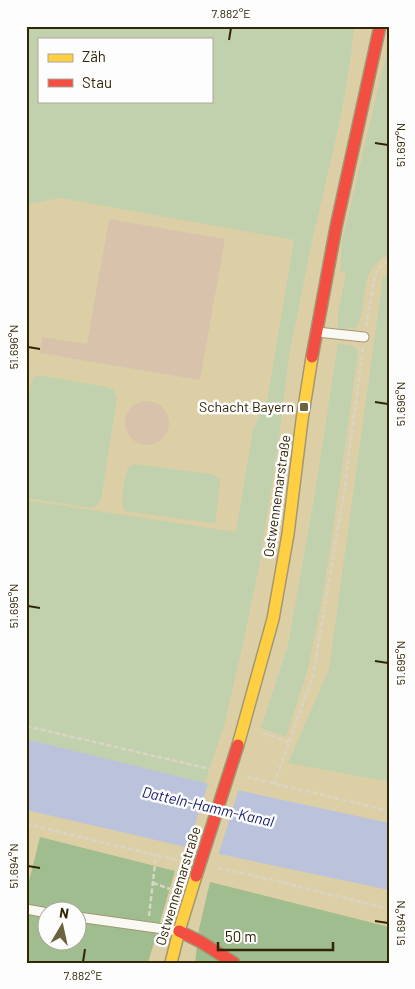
<svg xmlns="http://www.w3.org/2000/svg" width="415" height="989" font-family="Barlow,sans-serif">
<style>
.green{fill:#c2d1ad;fill-rule:evenodd}
.forest{fill:#9fbd8f;fill-rule:evenodd}
.water{fill:#bbc3dc}
.pier{fill:#ddcfa5}
.building{fill:#d8c2ac}
.lines{fill:none;stroke-linecap:round;stroke-linejoin:round}
.lane-casing{stroke:#a29775;stroke-width:11}
.slow-casing{stroke:#a29775;stroke-width:14}
.jam-casing{stroke:#a29775;stroke-width:14}
.path{stroke:#d9d4c6;stroke-width:2.5;stroke-dasharray:5 2.5;stroke-linecap:butt}
.lane{stroke:#faf8f2;stroke-width:9}
.slow{stroke:#ffcf43;stroke-width:11}
.jam{stroke:#f24e42;stroke-width:11}
.jam-bridge-casing{stroke:#a29775;stroke-width:14;stroke-linecap:butt}
.jam-bridge{stroke:#f24e42;stroke-width:11}
.ticks{fill:none;stroke:#312706;stroke-width:2}
.poi-dot{fill:#6d623e;stroke:#fdfdfd;stroke-width:2}
.labels{text-anchor:middle;stroke-width:5;stroke-linejoin:round;paint-order:stroke}
.poi-label{font-size:14px;fill:#312706;stroke:#fdfdfd;text-anchor:end}
.street-label{font-size:14px;fill:#312706;stroke:#fdfdfd}
.water-label{font-size:15px;font-style:italic;fill:#19226c;stroke:#fdfdfd}
.neatline{fill:none;stroke:#312706;stroke-width:2}
.ticks-label{font-size:12px;text-anchor:middle;fill:#312706}
</style>
<rect width="100%" height="100%" fill="#ddcfa5"/>
<g class="green">
<path d="M 26,26 L 354,26 L 351,56 L 341,116 L 312,242 L 289,355 L 280,431 L 260,562 L 244,639 L 224,726 L 205,783 L 26,739 L 26,500 L 236,532 L 253,429 L 267,401 L 294,240 L 60,198 L 26,205 ZM 39,39 L 211,39 L 211,101 L 39,101 Z"/>
<path d="M 389,42 L 389,253 C 384,257 378,261 374,266 C 361,283 366,308 357,327 L 338,330 L 338,313 L 346,273 L 340,272 L 342,242 Z"/>
<polygon points="389,272 389,782 288,763 329,669 383,276"/>
<polygon points="338,343 354,346 358,352 343,462 323,595 308,669 286,737 261,728 288,645 314,499"/>
<polygon points="38,375 107,387 114,390 117,398 101,500 97,505 91,508 26,498 26,409 31,383 33,378"/>
<path d="M 135,464 L 212,474 L 220,479 L 220,485 L 215,523 L 210,523 L 125,511 C 118,501 125,479 128,467 Z"/>
</g>
<g class="forest">
<path d="M 40,837 L 175,871 L 148,963 L 26,963 L 26,881 L 29,881 ZM 48,912 L 78,912 L 78,942 L 48,942 Z"/>
<polygon points="210,882 389,927 389,963 195,963 199,929"/>
</g>
<polygon class="water" points="26,739 205,783 389,823 389,890 186,847 26,810"/>
<polygon class="pier" points="209,781 239,788 218,856 187,850"/>
<g class="building">
<polygon points="109,219 225,239 200,380 40,353 42,337 87,344"/>
<circle cx="147" cy="423" r="22"/>
</g>
<g class="lines">
<g class="lane-casing">
<g id="lane">
<polyline points="317,332 364,337"/>
<polyline points="26,909 48,913"/>
<polyline points="78,917 178,931"/>
</g>
</g>
<g class="slow-casing">
<g id="slow">
<polyline points="238,745 273,619 288,534 302,420 312,357"/>
<polyline points="171,963 179,931 196,876"/>
</g>
</g>
<g class="jam-casing">
<g id="jam">
<polyline points="312,357 336,227 380,26"/>
<polyline points="179,931 201,942 234,963"/>
</g>
</g>
<g class="path">
<polyline points="366,326 374,280 378,269 389,258"/>
<polyline points="26,726 210,769"/>
<polyline points="263,733 289,742"/>
<polyline points="247,777 389,811"/>
<polyline points="274,784 313,676 344,492 363,348"/>
<polyline points="26,824 180,861"/>
<polyline points="218,868 264,878 389,909"/>
<polyline points="153,883 170,889"/>
<polyline points="149,916 156,855"/>
</g>
<use href="#lane" class="lane"/>
<use href="#slow" class="slow"/>
<use href="#jam" class="jam"/>
<g class="jam-bridge-casing">
<polyline id="jam-bridge" points="196,876 238,745"/>
</g>
<use href="#jam-bridge" class="jam-bridge"/>
</g>
<path class="ticks" d="M 229,40 L 231,28M 375,143 L 388,145M 28,347 L 40,349M 375,402 L 388,404M 28,606 L 40,608M 375,661 L 388,663M 28,866 L 40,868M 375,921 L 388,923M 83,962 L 85,949"/>
<rect class="poi-dot" x="299" y="402" width="10" height="10" rx="2.5"/>
<g class="labels">
<g class="poi-label">
<text x="294" y="412">Schacht Bayern</text>
</g>
<g class="street-label">
<text transform="translate(277 496) rotate(-82)" y="5">Ostwennemarstraße</text>
<text transform="translate(178 886) rotate(-73)" y="5">Ostwennemarstraße</text>
</g>
<g class="water-label">
<text transform="translate(208 807) rotate(13)" y="5">Datteln-Hamm-Kanal</text>
</g>
</g>
<rect width="415" height="989" fill="none" stroke="#fdfdfd" stroke-width="55"/>
<rect x="38" y="38" width="175" height="65" fill="#fdfdfd" stroke="#aba79a"/>
<rect x="48" y="54" width="25" height="8" fill="#ffcf43" stroke="#aba79a"/>
<text x="82" y="62" font-size="15" fill="#312706">Zäh</text>
<rect x="48" y="79" width="25" height="8" fill="#f24e42" stroke="#aba79a"/>
<text x="82" y="88" font-size="15" fill="#312706">Stau</text>
<g transform="translate(62 926) rotate(9)"><circle r="24" fill="#fdfdfd" stroke="#aba79a"/>
<path d="M0-4L9 19L0 12L-9 19Z" fill="#6d623e"/>
<text y="-8" font-size="14" font-weight="bold" text-anchor="middle" fill="#312706">N</text>
</g>
<path d="M218 942v8h115v-8" fill="none" stroke="#312706" stroke-width="2.5"/>
<text x="225" y="942" font-size="15" fill="#312706" stroke="#fdfdfd" stroke-width="4" paint-order="stroke">50 m</text>
<rect x="28" y="28" width="360" height="934" class="neatline"/>
<g class="ticks-label">
<text x="231" y="18">7.882°E</text>
<text transform="translate(401 145) rotate(-90)" y="4">51.697°N</text>
<text transform="translate(14 347) rotate(-90)" y="4">51.696°N</text>
<text transform="translate(401 404) rotate(-90)" y="4">51.696°N</text>
<text transform="translate(14 606) rotate(-90)" y="4">51.695°N</text>
<text transform="translate(401 663) rotate(-90)" y="4">51.695°N</text>
<text transform="translate(14 866) rotate(-90)" y="4">51.694°N</text>
<text transform="translate(401 923) rotate(-90)" y="4">51.694°N</text>
<text x="83" y="980">7.882°E</text>
</g>
</svg>
